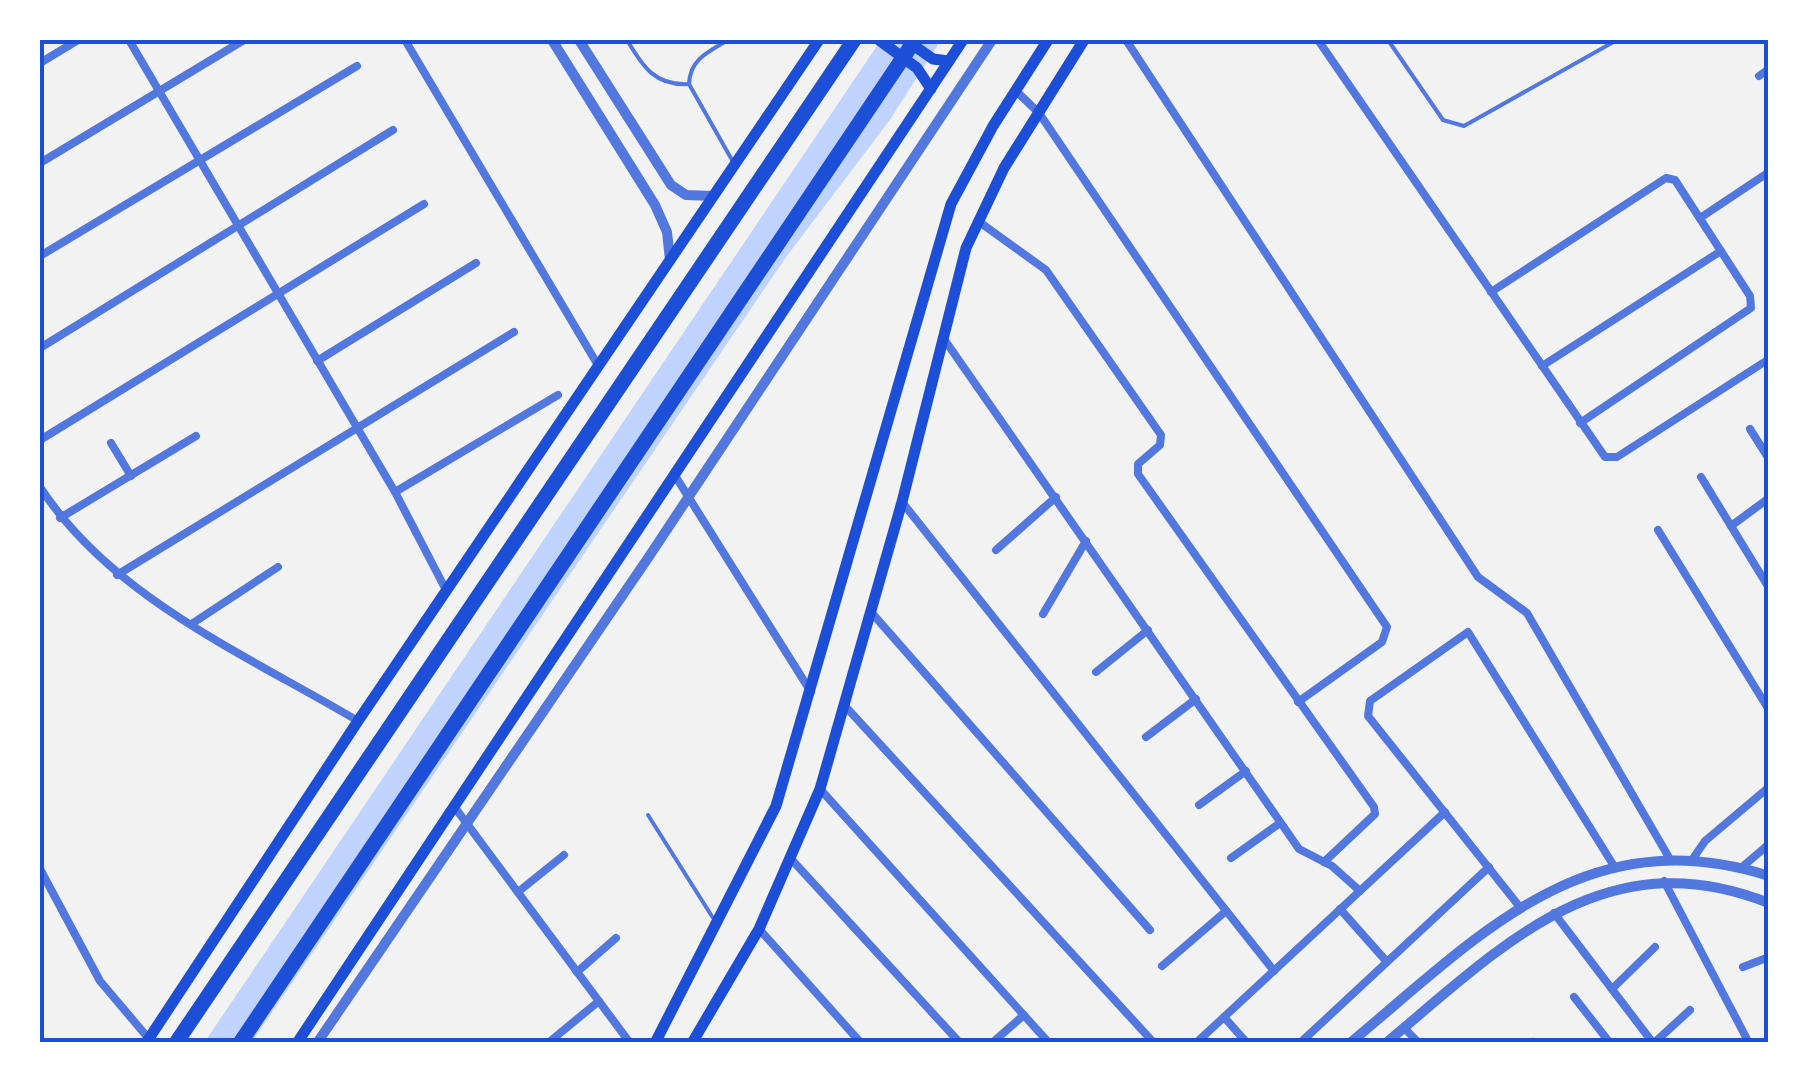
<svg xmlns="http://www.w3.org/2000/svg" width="1809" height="1083" font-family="Helvetica,sans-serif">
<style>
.water{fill:#bfd3fe}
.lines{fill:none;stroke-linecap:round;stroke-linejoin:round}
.service{stroke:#5277de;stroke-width:4}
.minor{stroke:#5277de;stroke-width:8}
.tertiary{stroke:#5277de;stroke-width:10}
.secondary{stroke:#1d4ed8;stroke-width:11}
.motorway{stroke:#1d4ed8;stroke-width:15}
.neatline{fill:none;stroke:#1d4ed8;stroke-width:4}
</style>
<rect width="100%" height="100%" fill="#f2f2f2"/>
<polygon class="water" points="881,40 941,40 889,121 786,257 251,1043 204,1043"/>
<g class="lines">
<g class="service">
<path d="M 627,40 C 643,67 655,86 689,84"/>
<path d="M 728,40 C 708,52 690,59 689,84 L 732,160"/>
<polyline points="1388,40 1443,120 1464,126 1617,40"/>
<polyline points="648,815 713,918"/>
</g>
<g class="minor">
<polyline points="129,40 395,492 446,590"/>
<polyline points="405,40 599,367"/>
<polyline points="1126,40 1478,577 1527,613 1671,861"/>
<polyline points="1318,40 1605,457 1617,457 1769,359"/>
<polyline points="40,63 78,40"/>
<polyline points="1759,76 1769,69"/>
<polyline points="1015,90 1039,113 1387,627 1382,642 1298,702"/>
<polyline points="40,163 244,40"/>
<polyline points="1700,218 1769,172"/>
<polyline points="978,221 1046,270 1161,435 1160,445 1138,464 1138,474 1374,807 1375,814 1324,862"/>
<polyline points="40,256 357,66"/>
<polyline points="1491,292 1666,178 1675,180 1750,296 1751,308 1580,423"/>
<polyline points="944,339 1299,849 1332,866 1360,891"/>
<polyline points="40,348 393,130"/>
<polyline points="317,361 476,263"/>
<polyline points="1542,366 1721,251"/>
<polyline points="1750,429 1769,459"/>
<polyline points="40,440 424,204"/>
<polyline points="111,443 131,476"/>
<polyline points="674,474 811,692"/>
<polyline points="1701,477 1769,588"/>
<path d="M 40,487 C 112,598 247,655 358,721"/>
<polyline points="395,492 558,395"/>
<polyline points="902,502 1274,971"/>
<polyline points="60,518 196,436"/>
<polyline points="1731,526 1769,498"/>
<polyline points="1658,530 1769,710"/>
<polyline points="996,550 1056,497"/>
<polyline points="117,575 514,332"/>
<polyline points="871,612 1150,930"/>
<polyline points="1043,614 1086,541"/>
<polyline points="193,623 278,567"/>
<polyline points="1096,672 1148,630"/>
<polyline points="845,706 1154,1043"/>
<polyline points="1146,737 1196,699"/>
<polyline points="820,789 1049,1043"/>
<polyline points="1199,805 1246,771"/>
<polyline points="456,809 630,1043"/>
<polyline points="1231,858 1280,823"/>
<polyline points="792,860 960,1043"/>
<polyline points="1692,860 1705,841 1769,787"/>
<polyline points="1741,868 1769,844"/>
<polyline points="40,869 100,981 149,1039"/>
<polyline points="1664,881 1749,1043"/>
<polyline points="518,892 564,855"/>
<polyline points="1519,906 1368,716 1370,701 1468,632 1614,866"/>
<polyline points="1340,909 1387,962"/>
<polyline points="1554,913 1653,1043"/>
<polyline points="759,929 861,1043"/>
<polyline points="1162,966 1226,911"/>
<polyline points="1743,967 1769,957"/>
<polyline points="577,972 616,938"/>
<polyline points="1612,989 1655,947"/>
<polyline points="1574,997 1610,1043"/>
<polyline points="1224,1017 1247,1043"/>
<polyline points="1404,1028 1419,1043"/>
<polyline points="1533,1042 1534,1043"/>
<polyline points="548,1043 599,1001"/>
<polyline points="992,1043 1024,1015"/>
<polyline points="1196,1043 1445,812"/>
<polyline points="1300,1043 1489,867"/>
<polyline points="1654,1043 1690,1010"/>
</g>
<g class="tertiary">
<polyline points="552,40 655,205 667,232 670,260"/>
<polyline points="579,40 671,185 686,195 713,196"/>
<polyline points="317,1043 648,558 992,40"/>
<path d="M 1350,1043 C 1480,935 1585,818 1769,876"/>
<path d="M 1386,1043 C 1503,945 1605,838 1769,903"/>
</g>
<g class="secondary">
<polyline points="879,40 917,68 931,89"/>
<polyline points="906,40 933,59 949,61"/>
<polyline points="146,1043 358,721 819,40"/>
<polyline points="297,1043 963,40"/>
<polyline points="655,1043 776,806 951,204 993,126 1048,40"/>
<polyline points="692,1043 759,929 820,789 902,502 966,248 1004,168 1084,40"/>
</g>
<g class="motorway">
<polyline points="176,1043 854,40"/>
<polyline points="240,1043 915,40"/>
</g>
</g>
<rect width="1809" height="1083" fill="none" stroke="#ffffff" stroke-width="85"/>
<rect x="42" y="42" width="1724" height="998" class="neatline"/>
</svg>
